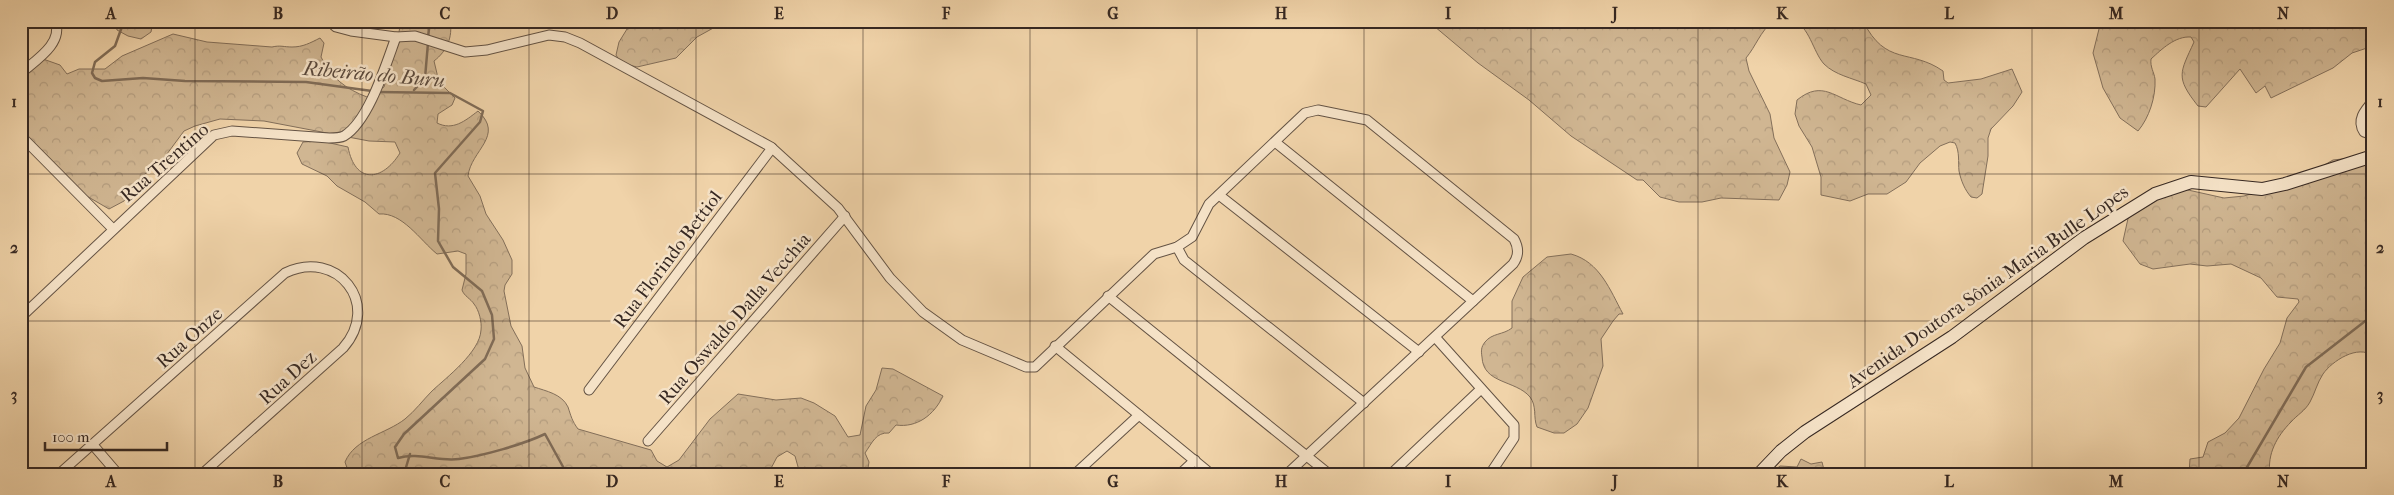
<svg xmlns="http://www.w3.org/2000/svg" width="2394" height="495" font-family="'IM FELL French Canon',serif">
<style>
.forest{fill:url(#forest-crowns);stroke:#836f5a}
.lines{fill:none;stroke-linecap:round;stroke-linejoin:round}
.stream{stroke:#806c57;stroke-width:2.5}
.street-casing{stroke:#645344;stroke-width:11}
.secondary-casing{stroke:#362822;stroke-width:14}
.street{stroke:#f5e2c7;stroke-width:9}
.secondary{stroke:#f5e2c7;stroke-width:12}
.grid{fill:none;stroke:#362822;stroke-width:1;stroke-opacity:0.55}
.labels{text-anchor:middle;stroke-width:5;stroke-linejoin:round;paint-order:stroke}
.street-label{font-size:19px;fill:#362822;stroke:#f5e2c7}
.water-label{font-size:20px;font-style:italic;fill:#5b4a3d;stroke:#f5e2c7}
.neatline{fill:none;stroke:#362822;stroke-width:2}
.grid-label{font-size:16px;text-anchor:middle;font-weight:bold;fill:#362822}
</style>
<defs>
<pattern id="forest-crowns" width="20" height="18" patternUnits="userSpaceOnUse" patternTransform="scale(1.25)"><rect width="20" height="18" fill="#d0b692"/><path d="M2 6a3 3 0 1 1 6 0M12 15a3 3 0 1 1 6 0" fill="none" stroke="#b39c7e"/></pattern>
</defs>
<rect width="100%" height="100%" fill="#f0d3a9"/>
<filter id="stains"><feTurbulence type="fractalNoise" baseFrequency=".004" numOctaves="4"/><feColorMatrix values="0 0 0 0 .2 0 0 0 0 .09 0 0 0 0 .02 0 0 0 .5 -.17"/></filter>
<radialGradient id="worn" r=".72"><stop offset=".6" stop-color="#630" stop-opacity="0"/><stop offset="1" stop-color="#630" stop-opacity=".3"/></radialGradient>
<g class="forest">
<polygon points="115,21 153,21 151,32 141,39 128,36 117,30"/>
<path d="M 401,21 L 450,21 C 453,37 447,51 434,61 L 439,82 L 455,98 L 452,105 L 438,114 L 437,123 C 453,131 465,121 478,111 C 505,136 471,150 468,176 L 480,196 L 486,214 L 503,240 L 512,260 L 512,274 L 505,285 L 504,291 L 511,326 L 522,346 L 525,368 L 534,387 C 546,391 562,394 568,407 C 571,416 572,421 578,429 L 651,450 L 657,461 L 667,467 L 679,460 L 710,419 L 738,394 L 776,400 L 801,398 L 814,403 L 835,416 L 848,437 L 860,435 L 866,406 L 876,390 L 882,368 L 893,369 L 943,396 C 934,415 917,428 896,425 L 889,433 C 876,432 872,443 865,453 L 869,462 L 867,474 L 800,474 L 795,456 L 787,451 L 777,457 L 768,474 L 349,474 L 345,462 C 355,438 386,434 405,419 C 415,411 423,400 432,391 C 447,377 480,352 481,330 C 482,322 479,310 474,304 C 471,299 464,296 462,290 L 466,274 L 466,254 L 458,251 L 437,254 C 420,240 402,212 379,214 L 365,202 L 337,186 L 327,176 L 302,164 L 297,153 L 303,142 L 321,141 L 348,147 C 355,184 382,182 400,153 L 395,142 L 369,141 L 264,121 L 220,119 L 195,126 L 184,131 L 161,162 L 141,177 L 124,201 L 109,209 L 85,195 L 21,136 L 21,77 L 25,76 L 43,59 L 60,65 L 67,74 L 79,69 L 105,69 L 122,56 L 173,34 L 207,42 L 272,47 C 280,45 284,47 292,47 C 303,47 310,43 320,38 L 324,43 L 321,57 C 331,78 346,89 367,97 L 384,87 L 396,48 Z"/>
<path d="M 674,21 L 726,21 L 697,37 L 676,58 L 637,67 L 621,63 L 616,55 L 619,42 L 627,29 C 633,28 642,24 648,26 C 661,29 663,32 674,21 Z"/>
<path d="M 1428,21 L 1773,21 C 1760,32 1756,46 1746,58 L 1749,71 L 1770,114 L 1774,138 L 1790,172 L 1787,185 L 1779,200 L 1721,198 L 1702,202 L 1679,202 L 1660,197 L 1643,180 L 1637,180 L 1571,136 L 1529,100 L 1478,63 Z"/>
<path d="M 1793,21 L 1863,21 C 1886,67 1910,48 1943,71 L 1944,80 L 1948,83 L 1981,79 L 2012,69 L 2022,92 L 2013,106 L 1991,129 L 1988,138 L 1988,156 L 1982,194 L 1977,198 L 1971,197 C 1965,190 1961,181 1959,171 C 1958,162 1960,152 1955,143 L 1950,142 L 1940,146 L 1920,163 L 1906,182 L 1887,194 L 1868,194 L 1850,201 L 1821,195 L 1821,177 L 1812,147 L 1799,126 L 1795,114 L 1797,100 C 1823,79 1835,99 1861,105 L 1871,95 L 1866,84 C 1852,78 1835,75 1824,64 C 1813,52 1809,25 1793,21 Z"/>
<path d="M 2101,21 L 2373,21 L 2373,46 L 2352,53 L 2333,68 L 2271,98 L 2265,86 L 2256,93 L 2240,69 L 2206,107 L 2198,106 C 2175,77 2180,73 2194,42 L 2191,37 C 2175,36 2162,49 2151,59 C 2150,67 2154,72 2155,79 C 2156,97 2149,118 2138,131 L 2120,118 L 2103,88 L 2093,53 Z"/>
<path d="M 2373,152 L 2373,356 C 2358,344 2332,361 2323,374 C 2317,383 2315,393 2310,402 C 2305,411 2297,415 2291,422 C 2277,436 2267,454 2270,474 L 2189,474 L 2190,459 L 2203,457 L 2208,442 L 2225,433 L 2239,418 L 2264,369 L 2280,343 L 2287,318 L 2299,302 L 2298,299 L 2277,297 L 2261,278 L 2231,264 L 2207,266 L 2190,264 L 2153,269 L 2140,264 L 2123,241 L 2129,214 L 2179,188 L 2224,198 L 2244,196 L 2300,179 L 2333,160 L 2360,157 Z"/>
<path d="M 1571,254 C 1600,262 1610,290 1623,314 L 1619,314 L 1613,321 L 1601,339 L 1603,366 L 1588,408 L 1577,424 L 1564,433 L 1554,433 L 1537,427 C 1533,417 1537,406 1530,397 C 1516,380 1483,384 1482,357 C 1481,351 1481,347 1485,342 C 1492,333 1503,335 1512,328 L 1512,301 L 1523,277 L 1547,257 Z"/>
<polygon points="1801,459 1811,464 1822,462 1825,474 1770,474 1780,466 1797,467"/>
</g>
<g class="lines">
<g class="stream">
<polyline points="124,21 115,46 95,62 92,73 95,78 102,81 143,78 185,81 306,82 372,91"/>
<polyline points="428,37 430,21"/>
<polyline points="414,90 425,78 428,43"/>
<path d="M 377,92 L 450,93 L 483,111 L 480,122 L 435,173 L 439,209 L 438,241 L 453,267 L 482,291 L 492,315 L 494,339 L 485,359 L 404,434 L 395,447 L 398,458 C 419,452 438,462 459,459 C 483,456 524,444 545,434 L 567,474"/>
<polyline points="404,474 410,454"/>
<polyline points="746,474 756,469 777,474"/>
<polyline points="777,474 805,468 815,474"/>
<polyline points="2243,474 2306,367 2373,315"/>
</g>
<g class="street-casing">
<g id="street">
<path d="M 329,21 L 336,27 L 351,31 L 396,37 L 415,36 L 465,52 L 487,50 L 549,35 L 565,37 L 580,43 L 771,147 L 838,208 L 890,278 L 923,312 L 962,340 L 1026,367 L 1035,367 L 1154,254 L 1177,247 L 1192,237 L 1209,204 L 1305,113 L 1318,110 L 1367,120 L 1514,239 C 1519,248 1519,256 1513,264 L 1287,474"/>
<path d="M 21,73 C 36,60 64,43 55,21"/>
<path d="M 2373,101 C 2365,110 2356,120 2364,132 L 2373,135"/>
<polyline points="21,136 113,229"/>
<polyline points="1275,142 1473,301"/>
<polyline points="1219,195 1419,352"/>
<polyline points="1177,247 1184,260 1364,403"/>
<polyline points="1108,296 1329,474"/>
<path d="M 21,317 L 214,135 L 232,131 L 329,138 C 334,138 340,138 344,136 C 369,121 386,64 396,37"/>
<polyline points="1435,337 1514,425 1514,438 1490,474"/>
<polyline points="1055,346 1211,474"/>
<polyline points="589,390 772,148"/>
<polyline points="648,441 845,216"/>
<polyline points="93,445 118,474"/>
<path d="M 59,474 L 285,273 C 337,248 382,304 343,348 L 202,474"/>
<polyline points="1075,474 1139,415"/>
<polyline points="1180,474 1195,460"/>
<polyline points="1391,474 1481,389"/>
</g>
</g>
<g class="secondary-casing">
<polyline id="secondary" points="1759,474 1781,451 1805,432 1952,337 2084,238 2155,194 2191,182 2262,189 2285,184 2373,156"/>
</g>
<use href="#street" class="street"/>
<use href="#secondary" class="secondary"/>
</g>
<path class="grid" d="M 195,21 L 195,474M 362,21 L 362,474M 529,21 L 529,474M 696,21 L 696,474M 863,21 L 863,474M 1030,21 L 1030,474M 1197,21 L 1197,474M 1364,21 L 1364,474M 1531,21 L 1531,474M 1698,21 L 1698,474M 1865,21 L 1865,474M 2032,21 L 2032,474M 2199,21 L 2199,474M 21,174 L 2373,174M 21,321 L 2373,321"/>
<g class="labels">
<g class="street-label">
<text transform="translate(164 162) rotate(-41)" y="7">Rua Trentino</text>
<text transform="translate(667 259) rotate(-53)" y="7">Rua Florindo Bettiol</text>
<text transform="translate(1987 286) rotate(-35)" y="7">Avenida Doutora Sônia Maria Bulle Lopes</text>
<text transform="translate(734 318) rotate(-49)" y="7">Rua Oswaldo Dalla Vecchia</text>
<text transform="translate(189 337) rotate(-42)" y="7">Rua Onze</text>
<text transform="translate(287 377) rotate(-42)" y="7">Rua Dez</text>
</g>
<g class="water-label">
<text transform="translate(374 74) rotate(5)" y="7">Ribeirão do Buru</text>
</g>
</g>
<rect width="2394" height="495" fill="none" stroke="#f0d3a9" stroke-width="55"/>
<path d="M45 442v8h122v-8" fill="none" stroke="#362822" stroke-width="2.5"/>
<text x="52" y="442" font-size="15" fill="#362822" stroke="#f5e2c7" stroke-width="4" paint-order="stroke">100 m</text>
<rect x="28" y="28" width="2338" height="440" class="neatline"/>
<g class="grid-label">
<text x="111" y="19">A</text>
<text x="278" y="19">B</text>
<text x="445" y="19">C</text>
<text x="612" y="19">D</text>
<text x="779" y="19">E</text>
<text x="946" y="19">F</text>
<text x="1113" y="19">G</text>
<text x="1281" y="19">H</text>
<text x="1448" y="19">I</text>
<text x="1615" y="19">J</text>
<text x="1782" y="19">K</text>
<text x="1949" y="19">L</text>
<text x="2116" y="19">M</text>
<text x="2283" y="19">N</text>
<text x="14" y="107">1</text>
<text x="2380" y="107">1</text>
<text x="14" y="253">2</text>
<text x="2380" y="253">2</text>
<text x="14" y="400">3</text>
<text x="2380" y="400">3</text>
<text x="111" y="487">A</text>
<text x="278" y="487">B</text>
<text x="445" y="487">C</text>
<text x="612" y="487">D</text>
<text x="779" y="487">E</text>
<text x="946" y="487">F</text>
<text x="1113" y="487">G</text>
<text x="1281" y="487">H</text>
<text x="1448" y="487">I</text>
<text x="1615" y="487">J</text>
<text x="1782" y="487">K</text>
<text x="1949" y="487">L</text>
<text x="2116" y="487">M</text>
<text x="2283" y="487">N</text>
</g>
<rect width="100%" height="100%" filter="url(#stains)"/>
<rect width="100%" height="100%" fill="url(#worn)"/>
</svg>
